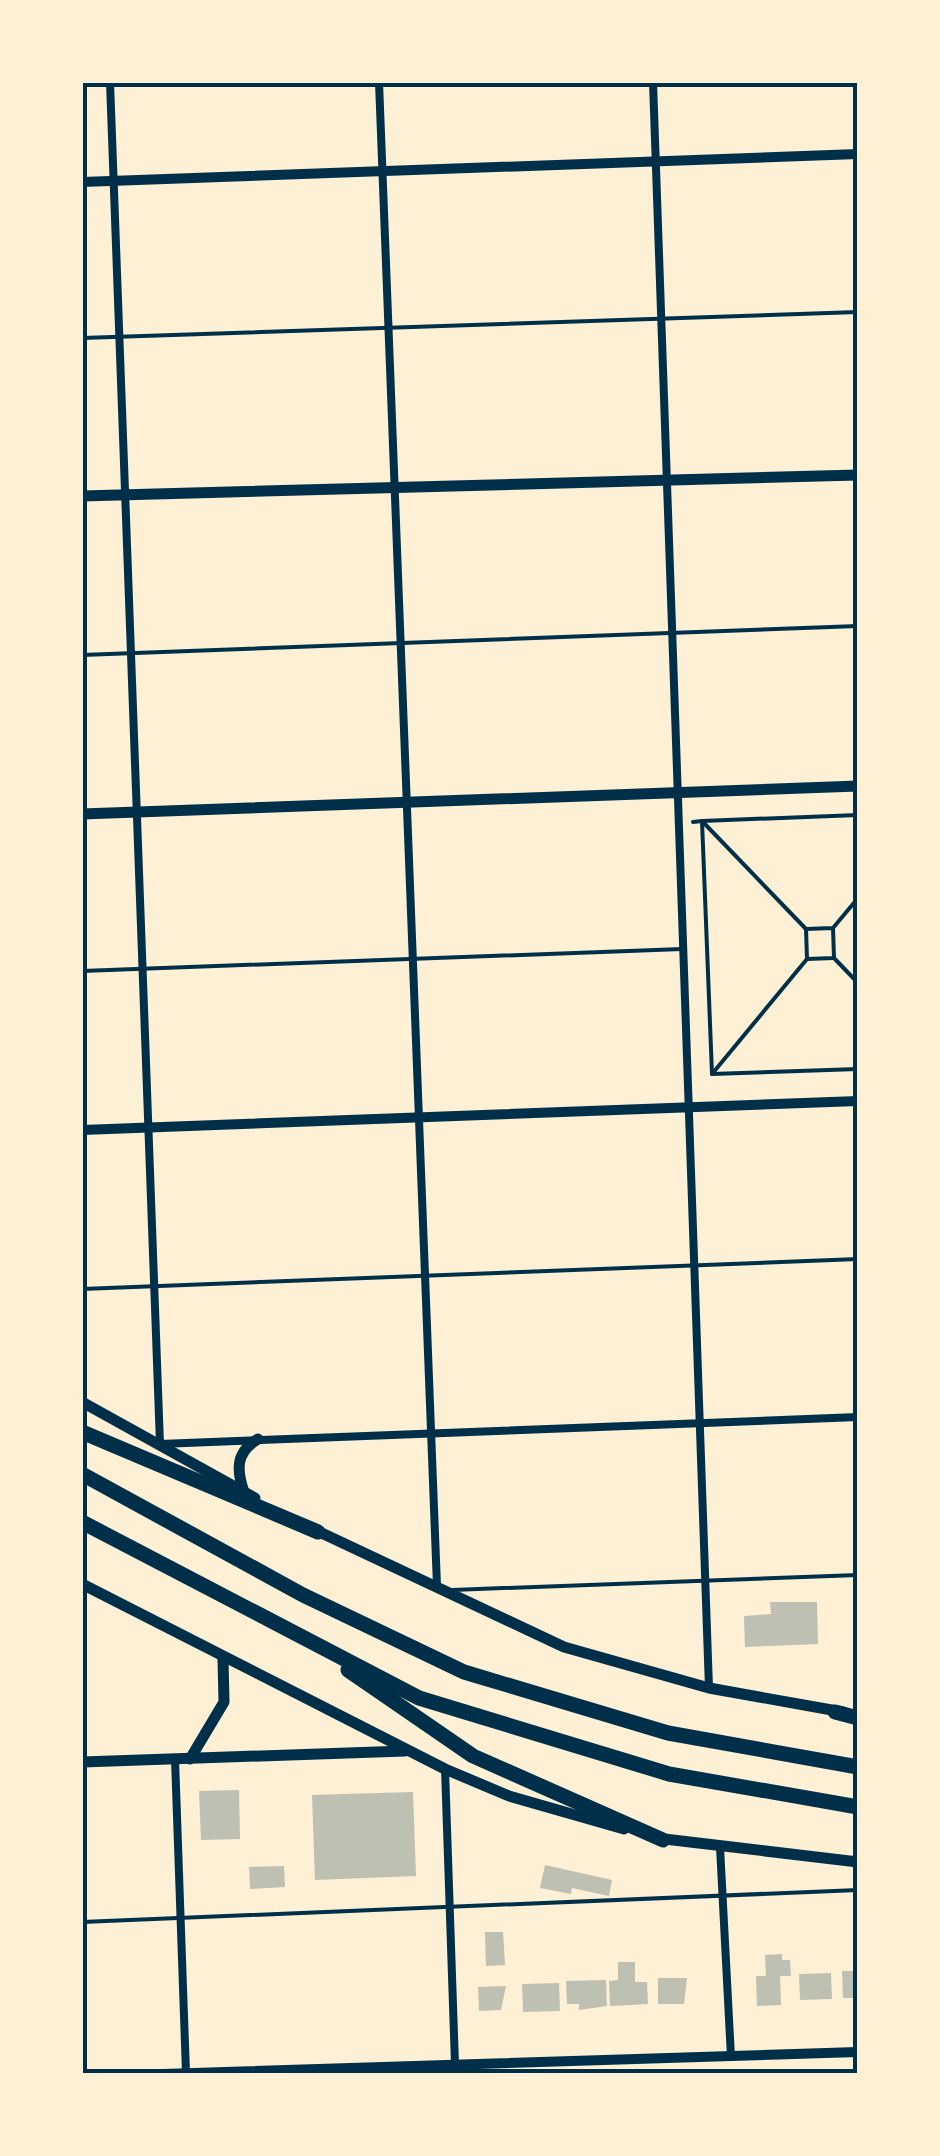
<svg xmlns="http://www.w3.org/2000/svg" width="940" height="2156" font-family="'DejaVu Sans',sans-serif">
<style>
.building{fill:#bec0b2}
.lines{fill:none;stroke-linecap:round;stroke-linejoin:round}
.path{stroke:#003049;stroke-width:4}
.service{stroke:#003049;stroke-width:4}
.minor{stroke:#003049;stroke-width:8}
.tertiary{stroke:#003049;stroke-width:10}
.secondary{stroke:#003049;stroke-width:11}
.motorway{stroke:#003049;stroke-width:15}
.neatline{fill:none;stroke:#003049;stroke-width:4}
</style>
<rect width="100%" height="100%" fill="#fdf0d5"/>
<g class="building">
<polygon points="770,1602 817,1602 818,1644 745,1647 744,1616 771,1614"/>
<polygon points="239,1790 240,1839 201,1840 199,1791"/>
<polygon points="413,1792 416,1876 315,1880 312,1795"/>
<polygon points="545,1865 612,1880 609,1896 572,1888 571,1894 540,1888"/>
<polygon points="284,1866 285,1887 250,1889 249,1867"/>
<polygon points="485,1932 503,1932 505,1965 486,1966"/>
<polygon points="782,1954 782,1960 790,1960 791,1976 780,1976 781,2005 757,2006 756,1976 766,1976 765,1955"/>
<polygon points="618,1962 635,1962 635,1982 647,1982 648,2004 610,2006 609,1981 618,1980"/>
<polygon points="842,1971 858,1971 858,1998 843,1998"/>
<polygon points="831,1973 832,1999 800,2000 799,1974"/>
<polygon points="658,1978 687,1978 684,2004 658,2004"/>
<polygon points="606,1980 607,2006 579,2010 579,2004 567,2004 566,1981"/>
<polygon points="559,1983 560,2011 523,2012 522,1984"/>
<polygon points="506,1986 501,2010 479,2011 478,1987"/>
</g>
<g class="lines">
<g class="path">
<polyline points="858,815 702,821 712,1074 858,1069"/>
<polyline points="693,822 702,821 806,929"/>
<polyline points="833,928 806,929 807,959 834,958 833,928 858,898"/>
<polyline points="834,958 858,983"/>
<polyline points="712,1074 807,959"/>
</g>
<g class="service">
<polyline points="82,338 858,312"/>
<polyline points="82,655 858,626"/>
<polyline points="82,971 682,949"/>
<polyline points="82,1289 858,1259"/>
<polyline points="452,1590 858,1575"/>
<polyline points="82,1922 858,1890"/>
</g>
<g class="minor">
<polyline points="110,82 160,1444 858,1417"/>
<polyline points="379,82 437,1586"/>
<polyline points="653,82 709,1688"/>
<polyline points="175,1759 186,2073"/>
<polyline points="445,1769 455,2064"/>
<polyline points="720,1847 731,2057"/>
</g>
<g class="tertiary">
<polyline points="82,182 858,154"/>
<polyline points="82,1130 858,1101"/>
<polyline points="163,2074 858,2052"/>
</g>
<g class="secondary">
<polyline points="82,496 858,475"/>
<polyline points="82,814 858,786"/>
<polyline points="82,1402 255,1498"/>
<path d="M 244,1492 C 236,1469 236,1452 258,1439"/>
<polyline points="311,1528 564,1647 709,1688 843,1712"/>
<polyline points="82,1584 445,1769 509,1796 624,1829"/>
<polyline points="190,1759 224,1702 223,1659"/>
<polyline points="82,1762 405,1751"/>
<polyline points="656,1838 858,1862"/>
</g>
<g class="motorway">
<polyline points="82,1432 318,1532"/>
<polyline points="82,1474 303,1595 464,1672 668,1733 858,1767"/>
<polyline points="82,1522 419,1698 669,1774 858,1807"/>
<polyline points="348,1670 473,1756 663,1840"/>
<polyline points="835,1712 858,1718"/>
</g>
</g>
<rect width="940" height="2156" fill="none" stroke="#fdf0d5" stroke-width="170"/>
<rect x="85" y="85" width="770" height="1986" class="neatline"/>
</svg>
